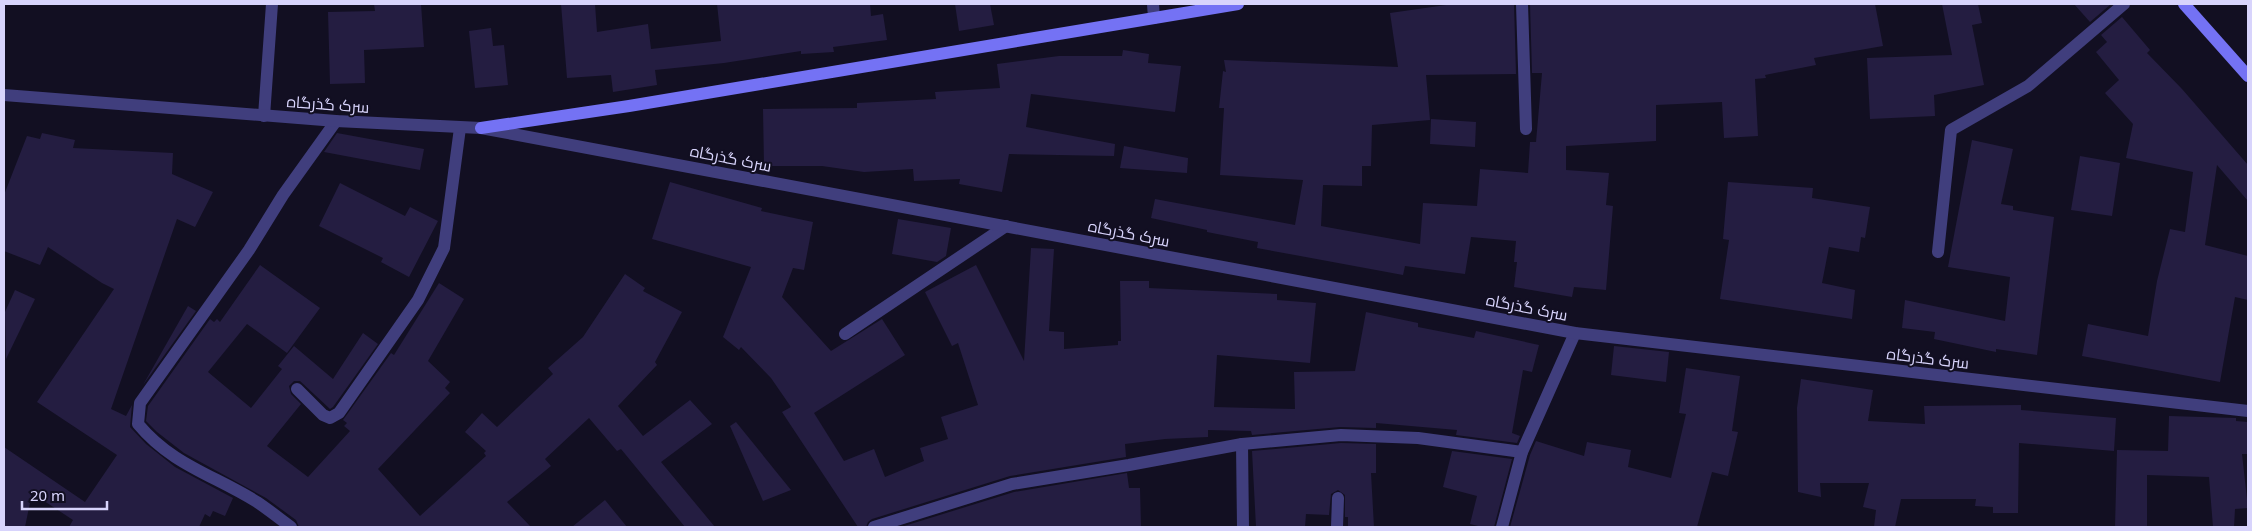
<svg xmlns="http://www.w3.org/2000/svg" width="2252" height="531" font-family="'Noto Sans',Cairo,sans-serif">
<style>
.building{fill:#241d41}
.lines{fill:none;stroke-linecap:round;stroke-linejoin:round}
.service{stroke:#403e7d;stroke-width:12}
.minor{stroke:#403e7d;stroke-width:12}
.tertiary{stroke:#403e7d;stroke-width:12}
.secondary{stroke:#7472f4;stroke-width:12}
.labels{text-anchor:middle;stroke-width:4;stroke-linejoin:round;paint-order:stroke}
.street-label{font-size:16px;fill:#d8d4fc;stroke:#120f22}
</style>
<rect width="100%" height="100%" fill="#120f22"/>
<g class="building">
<polygon points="374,4 421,4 424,47 364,50 365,83 330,84 328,12 375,11"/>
<polygon points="561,4 595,4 597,32 648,24 651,49 721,41 717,4 870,4 871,16 883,14 887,40 833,47 834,52 801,54 801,51 724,63 655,70 657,85 613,92 611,75 567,78"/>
<polygon points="955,4 990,4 994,25 959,31"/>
<polygon points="1453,4 1514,4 1516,74 1426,75 1430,120 1372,125 1371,166 1362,166 1362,186 1323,185 1321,226 1420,244 1423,203 1477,206 1480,169 1528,173 1530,142 1536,142 1542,73 1532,73 1530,4 1875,4 1883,46 1814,58 1816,65 1765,75 1766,78 1755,79 1758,136 1724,138 1722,102 1656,105 1656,141 1566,146 1566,170 1609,173 1606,205 1613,206 1606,290 1574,287 1572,297 1514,287 1517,262 1514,262 1516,241 1471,237 1465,274 1405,266 1403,275 1257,248 1258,242 1207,232 1207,230 1151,218 1155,199 1295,225 1303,180 1220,175 1224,108 1219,108 1223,71 1226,72 1224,60 1398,67 1390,13"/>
<polygon points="1942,4 1978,4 1982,23 1972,25 1984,85 1934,95 1935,116 1870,119 1867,58 1952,55"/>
<polygon points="2074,4 2111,4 2090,22"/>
<polygon points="2122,17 2150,50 2147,53 2182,89 2248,165 2248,201 2217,165 2205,245 2248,256 2248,300 2235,297 2220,382 2082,356 2088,324 2148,336 2157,281 2170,229 2185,232 2193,172 2126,158 2133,124 2105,93 2119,80 2096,52 2107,42 2101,35"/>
<polygon points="491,28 493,46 504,45 508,85 475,88 469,31"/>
<polygon points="1123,50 1149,54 1148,63 1181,66 1175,112 1031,94 1026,127 1115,144 1114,156 1009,154 1002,192 959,184 960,179 914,181 913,169 864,172 822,166 764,166 763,109 857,108 857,103 936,99 935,92 1000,88 997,64 1059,56 1122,56"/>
<polygon points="1431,119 1476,122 1475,147 1430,144"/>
<polygon points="42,133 75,140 73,148 173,153 172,174 213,192 195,227 177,219 111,409 126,416 132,405 130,427 146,444 175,467 233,498 225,516 213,511 210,517 205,514 199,527 69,527 73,520 32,493 25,527 4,527 4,447 85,502 117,455 37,402 114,289 102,283 48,247 40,265 4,251 4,195 27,136 40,139"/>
<polygon points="337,133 424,149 420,170 324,152"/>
<polygon points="1972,140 2013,149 2001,204 2013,206 2013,210 2054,217 2037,355 1996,349 1996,352 1934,339 1935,332 1902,328 1905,300 2005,321 2010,277 1948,267"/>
<polygon points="1124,146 1188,158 1187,173 1120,168"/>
<polygon points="2080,156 2120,163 2112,216 2071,210"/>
<polygon points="670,182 762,208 761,211 813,222 804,270 793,268 782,297 831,351 882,319 905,355 814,413 844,461 874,449 885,477 924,461 920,448 948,439 941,417 978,405 958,343 952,346 925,292 976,265 1024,361 1031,248 1054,249 1049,331 1064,332 1064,349 1118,345 1118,341 1121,341 1120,281 1149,281 1149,288 1277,294 1277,300 1316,303 1310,363 1217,355 1214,407 1295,409 1294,372 1355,371 1366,312 1418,323 1418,327 1474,338 1476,331 1539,345 1532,372 1523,370 1512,433 1520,436 1517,443 1456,435 1457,430 1376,423 1376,428 1340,427 1252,435 1251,431 1208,430 1208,437 1165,439 1125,444 1126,457 1010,476 872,519 868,522 866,527 858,527 782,412 791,407 771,378 741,347 739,350 723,337 751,267 652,239"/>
<polygon points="1728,182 1813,188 1812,198 1870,207 1865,238 1861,237 1859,252 1829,247 1822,283 1855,290 1852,319 1720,299 1729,240 1723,239"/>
<polygon points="340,183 405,216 410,207 438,221 409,277 381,262 383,258 319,226"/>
<polygon points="898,219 951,228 946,256 937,262 892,254"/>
<polygon points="260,265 320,308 287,353 247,324 208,372 251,408 282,369 278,366 294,346 333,379 363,333 378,344 333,407 330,409 300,381 294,381 289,386 291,394 301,404 267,446 308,477 350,431 344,426 347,423 343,420 391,353 394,355 439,283 464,299 428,361 450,382 445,388 450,393 378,469 420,516 486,456 484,453 486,451 465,432 482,413 497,427 553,374 548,368 583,337 625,274 645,288 643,291 682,312 655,362 657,365 618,406 643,436 690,400 712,424 661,462 715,527 685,527 621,449 617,451 589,418 545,459 551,466 507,502 531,527 299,527 296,520 266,498 184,453 157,432 146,421 148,406 210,319 214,322 217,319 220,322"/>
<polygon points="15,290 35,299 6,359 5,312"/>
<polygon points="188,306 196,311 143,385"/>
<polygon points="1614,346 1669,352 1666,382 1611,375"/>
<polygon points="1686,368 1740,376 1732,431 1738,432 1728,476 1712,472 1697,527 1510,527 1530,455 1536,441 1584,456 1587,442 1631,450 1628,467 1671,478 1686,414 1679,413"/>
<polygon points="1801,379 1873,390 1868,421 1925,424 1924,406 2021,405 2021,410 2116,418 2114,451 2019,443 2018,513 1993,513 1993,507 1975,506 1976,499 1901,499 1895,527 1874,527 1876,510 1863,507 1869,483 1820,483 1821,497 1798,492 1797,408"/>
<polygon points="2169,416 2236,418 2236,421 2248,422 2248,454 2242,454 2248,508 2235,509 2234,527 2213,527 2209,477 2147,475 2147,527 2115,527 2117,450 2168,451"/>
<polygon points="736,422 791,490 763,501 730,426"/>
<polygon points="1341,443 1376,444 1376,473 1371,473 1374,527 1348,527 1348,517 1345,517 1345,495 1338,490 1331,494 1329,515 1306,514 1305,527 1256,527 1252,451"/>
<polygon points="1452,451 1512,459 1494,527 1482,527 1470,524 1477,496 1443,487"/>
<polygon points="1127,473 1129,488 1140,488 1141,527 901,527 1014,492"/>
<polygon points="605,500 627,527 572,527"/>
</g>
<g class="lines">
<g class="service">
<polyline points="1242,444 1243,527"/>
<polyline points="1337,527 1338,498"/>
</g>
<g class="minor">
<polyline points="1153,4 1154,18"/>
<polyline points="1522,4 1526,129"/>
<polyline points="264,116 272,4"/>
<polyline points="1938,252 1951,130 2028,86 2124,4"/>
<polyline points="845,334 1006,226"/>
<polyline points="297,389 323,415 330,418 339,413 418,300 444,248 460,128"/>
<path d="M 291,527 C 280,519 269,510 257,502 C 214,475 172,465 138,424 L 140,403 L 249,250 L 283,195 L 336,121"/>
<polyline points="874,527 1012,484 1129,465 1242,444 1341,435 1418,438 1522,452"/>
<polyline points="1502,527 1522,452 1575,333"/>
</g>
<polyline class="tertiary" points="4,95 336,121 481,128 1575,333 2248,411"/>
<g class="secondary">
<polyline points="2184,4 2248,76"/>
<polyline points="481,128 629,106 1238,4"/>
</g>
</g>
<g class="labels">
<g class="street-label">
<text transform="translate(328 104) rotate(4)" y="6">سرک گذرگاه</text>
<text transform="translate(731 158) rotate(11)" y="6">سرک گذرگاه</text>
<text transform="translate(1129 233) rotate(11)" y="6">سرک گذرگاه</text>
<text transform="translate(1527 307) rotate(11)" y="6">سرک گذرگاه</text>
<text transform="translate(1928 358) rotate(7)" y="6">سرک گذرگاه</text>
</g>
</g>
<rect width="2252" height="531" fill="none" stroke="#d8d4fc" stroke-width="10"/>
<path d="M22 501v8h85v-8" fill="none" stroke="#d8d4fc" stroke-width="2.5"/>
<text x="30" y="501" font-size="15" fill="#d8d4fc" stroke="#120f22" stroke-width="4" paint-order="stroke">20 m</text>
</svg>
